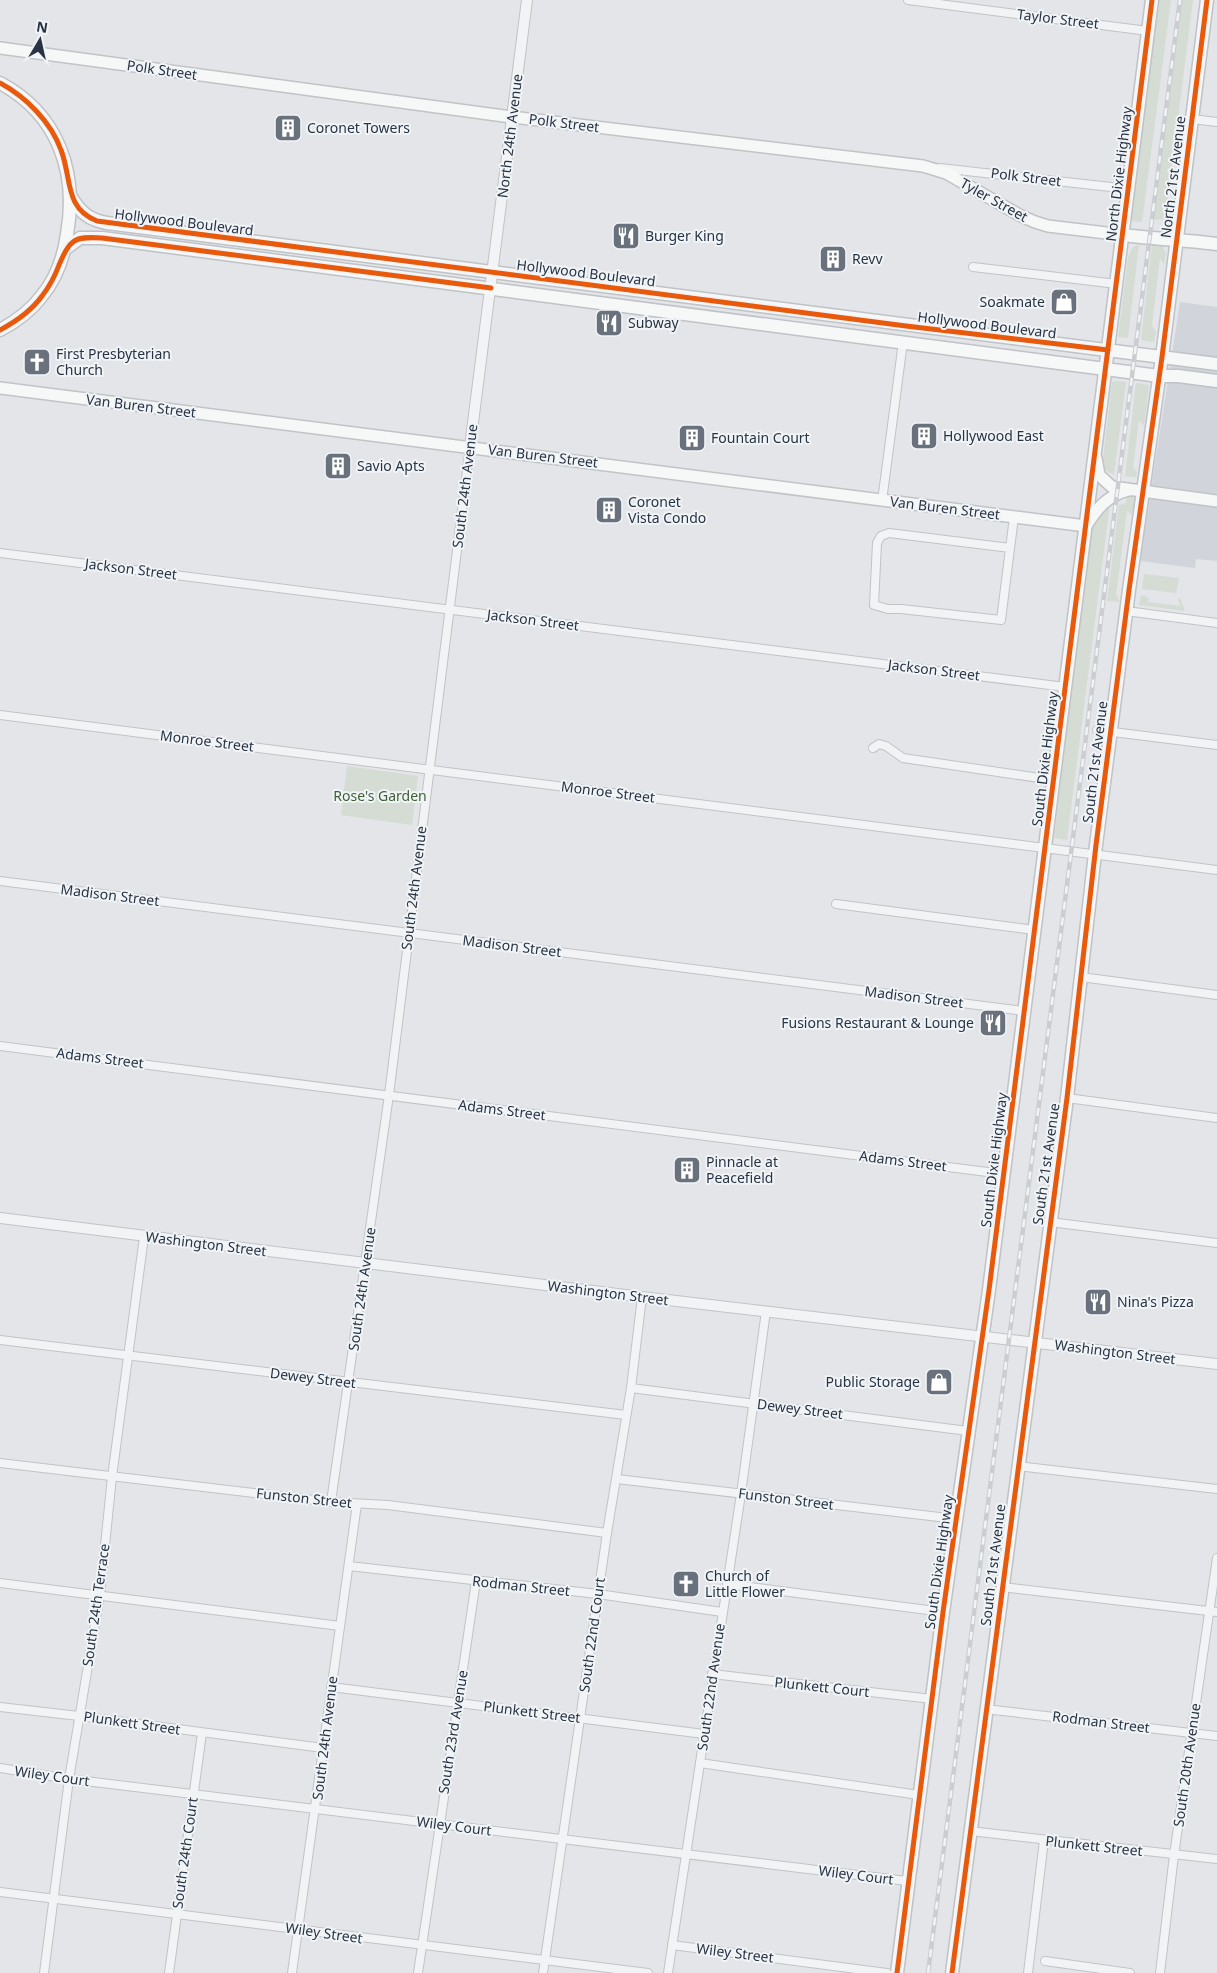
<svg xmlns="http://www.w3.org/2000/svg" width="1217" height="1973" font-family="'Noto Sans',sans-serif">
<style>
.built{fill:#d1d5db}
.green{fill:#d4dcd3}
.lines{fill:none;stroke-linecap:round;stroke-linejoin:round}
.minor-casing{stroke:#c1c3c6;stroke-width:10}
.tertiary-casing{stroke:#c1c3c6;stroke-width:12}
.secondary-casing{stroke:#c1c3c6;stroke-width:14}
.primary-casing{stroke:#bfc2c6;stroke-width:15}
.minor{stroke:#f2f3f5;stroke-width:8}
.tertiary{stroke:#f2f3f5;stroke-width:10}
.secondary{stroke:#f6f7f7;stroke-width:11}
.primary{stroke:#f6f7f7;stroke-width:12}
.rail-casing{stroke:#cbcdd0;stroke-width:4.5}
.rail{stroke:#f1f4f7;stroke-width:2.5;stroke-dasharray:8;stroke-linecap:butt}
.cycleway-casing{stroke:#f1f4f7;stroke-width:8}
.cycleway{stroke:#e8590c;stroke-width:5}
.labels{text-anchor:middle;stroke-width:4;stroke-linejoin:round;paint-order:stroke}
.street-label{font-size:14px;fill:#283343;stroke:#f1f4f7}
.poi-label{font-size:14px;fill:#283343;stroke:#f1f4f7;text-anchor:start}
.park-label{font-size:14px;fill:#3e5f35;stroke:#f1f4f7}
</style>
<rect width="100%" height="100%" fill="#e3e5e8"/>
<polygon class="built" points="1180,302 1217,307 1217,561 1196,559 1195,568 1140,561"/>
<g class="green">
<polygon points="1158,0 1171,0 1142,222 1131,221"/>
<polygon points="1180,0 1193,0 1165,220 1152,219"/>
<polygon points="1139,244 1128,338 1118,337 1128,258 1132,248"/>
<polygon points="1152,244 1162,246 1166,253 1164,264 1160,258 1152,325 1156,332 1154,342 1141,340"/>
<polygon points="1116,381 1126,382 1114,475 1102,468 1112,382"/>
<polygon points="1136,383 1149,385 1144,426 1139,420 1133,467 1137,472 1136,477 1125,476"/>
<polygon points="1127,495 1135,497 1132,515 1127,511 1116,595 1120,602 1107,601 1119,505 1126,503"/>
<polygon points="1110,503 1067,840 1054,838 1091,521"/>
<polygon points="1144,574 1179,578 1176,593 1142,589"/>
<polygon points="1141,595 1149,598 1148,602 1180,606 1178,598 1180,598 1185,611 1139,605"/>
<polygon points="347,766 418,776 412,825 341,815"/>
</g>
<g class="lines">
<g class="minor-casing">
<g id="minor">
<polyline points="908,0 1148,31"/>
<polyline points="1192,119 1217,122"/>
<polyline points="940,168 1129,189"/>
<polyline points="973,267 1117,284"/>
<polyline points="882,501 903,342"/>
<polyline points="1010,548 889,533 881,536 877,543 874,605 888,609 901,609 1001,620 1014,517"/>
<polyline points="0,553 1065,687"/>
<polyline points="1126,611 1217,623"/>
<polyline points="0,715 1217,870"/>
<polyline points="1097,730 1217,745"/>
<polyline points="873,748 879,744 886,746 903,758 1053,780"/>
<polyline points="0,881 1024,1011"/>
<polyline points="836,904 1034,930"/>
<polyline points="1081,977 1217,995"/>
<polyline points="0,1046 1003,1174"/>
<polyline points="1067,1098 1217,1118"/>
<polyline points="1050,1222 1217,1243"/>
<polyline points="0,1340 626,1415"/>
<polyline points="631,1388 968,1431"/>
<polyline points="0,1463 331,1502 388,1505 607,1533"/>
<polyline points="1017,1466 1217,1489"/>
<polyline points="617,1479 956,1519"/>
<polyline points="331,1502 389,1095 470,446"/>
<polyline points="349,1566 598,1594 722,1612"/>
<polyline points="0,1583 340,1626"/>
<polyline points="727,1584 943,1612"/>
<polyline points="1002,1587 1217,1612"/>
<polyline points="712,1674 932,1699"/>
<polyline points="331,1687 704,1734"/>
<polyline points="0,1707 79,1716 323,1748"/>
<polyline points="985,1709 1217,1736"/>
<polyline points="700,1763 919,1795"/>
<polyline points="0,1768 69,1779 907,1881"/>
<polyline points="970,1831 1217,1859"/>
<polyline points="0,1892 648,1973"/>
<polyline points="672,1945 887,1973"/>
<polyline points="1045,1961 1130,1973"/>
<polyline points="44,1973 69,1779 100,1594 112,1477 144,1237"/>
<polyline points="169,1973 202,1733"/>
<polyline points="292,1973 357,1504"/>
<polyline points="418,1973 476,1581"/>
<polyline points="543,1973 607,1533 631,1388 642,1297"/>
<polyline points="668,1973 741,1494 766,1311"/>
<polyline points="1028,1973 1044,1840"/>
<polyline points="1160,1973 1174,1855 1217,1558"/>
</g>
</g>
<g class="tertiary-casing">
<g id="tertiary">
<polyline points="470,446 527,0"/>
<polyline points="0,1218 642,1297 1217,1364"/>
</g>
</g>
<g class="secondary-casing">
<g id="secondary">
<polyline points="0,48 504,116 923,166 946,173 1021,216 1035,222 1048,226 1123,235"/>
<path d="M 0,388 L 1086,526 C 1097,508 1108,495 1129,490"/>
<polyline points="1096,458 1099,475 1112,487 1217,501"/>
</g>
</g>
<g class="primary-casing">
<g id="primary">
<path d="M 0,83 C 58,114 78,172 67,234 C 64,257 56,279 41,297 C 31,310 15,322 0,330"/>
<path d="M 71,197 C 80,212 89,220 107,223 L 1217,364"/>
<path d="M 1123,235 C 1154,239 1186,240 1217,244"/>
<polyline points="65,249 80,238 102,238 1159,376 1178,376 1217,381"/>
<polyline points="897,1973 943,1612 989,1290 1152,0"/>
<polyline points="952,1973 1067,1098 1096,845 1129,590 1162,357 1207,0"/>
</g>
</g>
<use href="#minor" class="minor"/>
<use href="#tertiary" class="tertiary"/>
<use href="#secondary" class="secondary"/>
<use href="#primary" class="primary"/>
<g class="rail-casing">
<polyline id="rail" points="928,1973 1180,0"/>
</g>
<use href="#rail" class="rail"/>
<g class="cycleway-casing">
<g id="cycleway">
<path d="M 0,83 C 26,97 51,122 61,150 C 72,178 64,208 97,221 L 906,326 L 1108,350"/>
<path d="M 0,330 C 15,322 32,310 42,296 C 49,287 55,276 59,265 C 70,240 73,236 102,238 L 491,288"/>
<polyline points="897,1973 943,1612 989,1290 1152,0"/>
<polyline points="952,1973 1067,1098 1096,845 1129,590 1162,357 1207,0"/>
</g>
</g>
<use href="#cycleway" class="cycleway"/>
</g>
<defs>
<g id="building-square" transform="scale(1.4375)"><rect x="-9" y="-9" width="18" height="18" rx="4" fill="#69717d" stroke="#f1f4f7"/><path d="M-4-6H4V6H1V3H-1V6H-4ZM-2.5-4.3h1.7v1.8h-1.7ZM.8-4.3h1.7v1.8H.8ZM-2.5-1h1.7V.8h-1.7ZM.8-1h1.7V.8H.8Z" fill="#fff"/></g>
<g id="restaurant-square" transform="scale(1.4375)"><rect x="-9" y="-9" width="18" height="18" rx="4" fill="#69717d" stroke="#f1f4f7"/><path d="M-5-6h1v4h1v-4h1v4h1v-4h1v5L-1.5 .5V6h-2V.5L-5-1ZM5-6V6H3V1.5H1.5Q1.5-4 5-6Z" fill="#fff"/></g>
<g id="shop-square" transform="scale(1.4375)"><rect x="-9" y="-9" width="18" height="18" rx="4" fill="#69717d" stroke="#f1f4f7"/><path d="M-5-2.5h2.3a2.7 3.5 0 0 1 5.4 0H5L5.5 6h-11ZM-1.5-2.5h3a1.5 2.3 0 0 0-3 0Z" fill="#fff"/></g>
<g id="church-square" transform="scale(1.4375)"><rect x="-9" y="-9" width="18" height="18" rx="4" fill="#69717d" stroke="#f1f4f7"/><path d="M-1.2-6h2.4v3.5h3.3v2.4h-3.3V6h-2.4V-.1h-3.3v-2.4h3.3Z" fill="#fff"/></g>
</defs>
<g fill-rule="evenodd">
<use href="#building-square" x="288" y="128"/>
<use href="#restaurant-square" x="626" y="236"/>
<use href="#building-square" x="833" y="259"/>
<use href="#shop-square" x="1064" y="302"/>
<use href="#restaurant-square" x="609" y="323"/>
<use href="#church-square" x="37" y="362"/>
<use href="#building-square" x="924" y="436"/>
<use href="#building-square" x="692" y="438"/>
<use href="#building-square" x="338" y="466"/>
<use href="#building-square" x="609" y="510"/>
<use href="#restaurant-square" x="993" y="1023"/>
<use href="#building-square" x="687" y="1170"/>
<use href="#restaurant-square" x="1098" y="1302"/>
<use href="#shop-square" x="939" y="1382"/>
<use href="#church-square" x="686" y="1584"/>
</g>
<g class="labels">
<g class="street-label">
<text transform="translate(1058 19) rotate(7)" y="5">Taylor Street</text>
<text transform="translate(162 70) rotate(8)" y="5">Polk Street</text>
<text transform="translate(564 123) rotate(7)" y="5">Polk Street</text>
<text transform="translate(510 136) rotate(-83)" y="5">North 24th Avenue</text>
<text transform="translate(1119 174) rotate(-83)" y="5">North Dixie Highway</text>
<text transform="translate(1026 177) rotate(7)" y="5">Polk Street</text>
<text transform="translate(1173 177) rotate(-83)" y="5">North 21st Avenue</text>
<text transform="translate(994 200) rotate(29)" y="5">Tyler Street</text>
<text transform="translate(184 222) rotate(7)" y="5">Hollywood Boulevard</text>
<text transform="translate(586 273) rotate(7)" y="5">Hollywood Boulevard</text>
<text transform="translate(987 325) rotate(7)" y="5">Hollywood Boulevard</text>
<text transform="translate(141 406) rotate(7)" y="5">Van Buren Street</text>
<text transform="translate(543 456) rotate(7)" y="5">Van Buren Street</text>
<text transform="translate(465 486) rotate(-83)" y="5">South 24th Avenue</text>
<text transform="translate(945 508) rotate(7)" y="5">Van Buren Street</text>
<text transform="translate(131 569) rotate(7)" y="5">Jackson Street</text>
<text transform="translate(533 620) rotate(7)" y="5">Jackson Street</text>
<text transform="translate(934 670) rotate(7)" y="5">Jackson Street</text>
<text transform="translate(207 741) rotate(7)" y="5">Monroe Street</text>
<text transform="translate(1045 759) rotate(-83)" y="5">South Dixie Highway</text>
<text transform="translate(1095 762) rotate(-83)" y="5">South 21st Avenue</text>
<text transform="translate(608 792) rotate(7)" y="5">Monroe Street</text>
<text transform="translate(414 888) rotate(-83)" y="5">South 24th Avenue</text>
<text transform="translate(110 895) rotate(7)" y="5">Madison Street</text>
<text transform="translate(512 946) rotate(7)" y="5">Madison Street</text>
<text transform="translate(914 997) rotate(7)" y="5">Madison Street</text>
<text transform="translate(100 1058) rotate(7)" y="5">Adams Street</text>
<text transform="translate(502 1110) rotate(7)" y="5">Adams Street</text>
<text transform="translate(994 1160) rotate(-83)" y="5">South Dixie Highway</text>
<text transform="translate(903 1161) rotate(7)" y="5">Adams Street</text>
<text transform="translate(1046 1164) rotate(-82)" y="5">South 21st Avenue</text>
<text transform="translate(206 1244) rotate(7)" y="5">Washington Street</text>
<text transform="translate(362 1289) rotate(-82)" y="5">South 24th Avenue</text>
<text transform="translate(608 1293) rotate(7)" y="5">Washington Street</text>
<text transform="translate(1115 1352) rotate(7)" y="5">Washington Street</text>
<text transform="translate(313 1378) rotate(7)" y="5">Dewey Street</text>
<text transform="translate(800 1409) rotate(7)" y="5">Dewey Street</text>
<text transform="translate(304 1498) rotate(6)" y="5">Funston Street</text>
<text transform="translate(786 1499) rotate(7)" y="5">Funston Street</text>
<text transform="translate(939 1562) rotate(-82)" y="5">South Dixie Highway</text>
<text transform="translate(993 1565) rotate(-83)" y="5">South 21st Avenue</text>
<text transform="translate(521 1586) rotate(6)" y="5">Rodman Street</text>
<text transform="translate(96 1605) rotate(-82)" y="5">South 24th Terrace</text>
<text transform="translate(592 1635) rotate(-82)" y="5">South 22nd Court</text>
<text transform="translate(711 1687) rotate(-82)" y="5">South 22nd Avenue</text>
<text transform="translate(822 1687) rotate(6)" y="5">Plunkett Court</text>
<text transform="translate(532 1712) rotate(7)" y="5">Plunkett Street</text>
<text transform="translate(1101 1722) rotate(7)" y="5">Rodman Street</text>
<text transform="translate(132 1723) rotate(8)" y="5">Plunkett Street</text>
<text transform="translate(453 1732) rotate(-81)" y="5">South 23rd Avenue</text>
<text transform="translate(325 1738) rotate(-83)" y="5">South 24th Avenue</text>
<text transform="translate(1187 1765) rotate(-82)" y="5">South 20th Avenue</text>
<text transform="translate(52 1776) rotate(8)" y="5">Wiley Court</text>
<text transform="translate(454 1826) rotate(7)" y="5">Wiley Court</text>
<text transform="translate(1094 1846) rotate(6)" y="5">Plunkett Street</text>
<text transform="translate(185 1853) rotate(-82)" y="5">South 24th Court</text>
<text transform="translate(856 1875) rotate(7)" y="5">Wiley Court</text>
<text transform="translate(324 1933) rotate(8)" y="5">Wiley Street</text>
<text transform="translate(735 1953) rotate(7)" y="5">Wiley Street</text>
</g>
<g class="poi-label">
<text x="307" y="133">Coronet Towers</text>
<text x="645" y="241">Burger King</text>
<text x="852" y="264">Revv</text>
<text x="1045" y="307" text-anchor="end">Soakmate</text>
<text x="628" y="328">Subway</text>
<text x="56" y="359">First Presbyterian<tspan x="56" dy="16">Church</tspan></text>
<text x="943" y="441">Hollywood East</text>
<text x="711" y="443">Fountain Court</text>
<text x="357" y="471">Savio Apts</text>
<text x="628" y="507">Coronet<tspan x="628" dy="16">Vista Condo</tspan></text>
<text x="974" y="1028" text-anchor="end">Fusions Restaurant &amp; Lounge</text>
<text x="706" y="1167">Pinnacle at<tspan x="706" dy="16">Peacefield</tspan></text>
<text x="1117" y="1307">Nina's Pizza</text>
<text x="920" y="1387" text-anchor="end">Public Storage</text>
<text x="705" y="1581">Church of<tspan x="705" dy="16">Little Flower</tspan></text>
</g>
<g class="park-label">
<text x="380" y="801">Rose's Garden</text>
</g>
</g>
<g transform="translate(40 40) rotate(9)" stroke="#f1f4f7" stroke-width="4" paint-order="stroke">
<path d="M0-4L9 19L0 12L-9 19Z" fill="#283343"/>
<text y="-8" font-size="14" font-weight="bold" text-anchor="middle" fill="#283343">N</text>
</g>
</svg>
